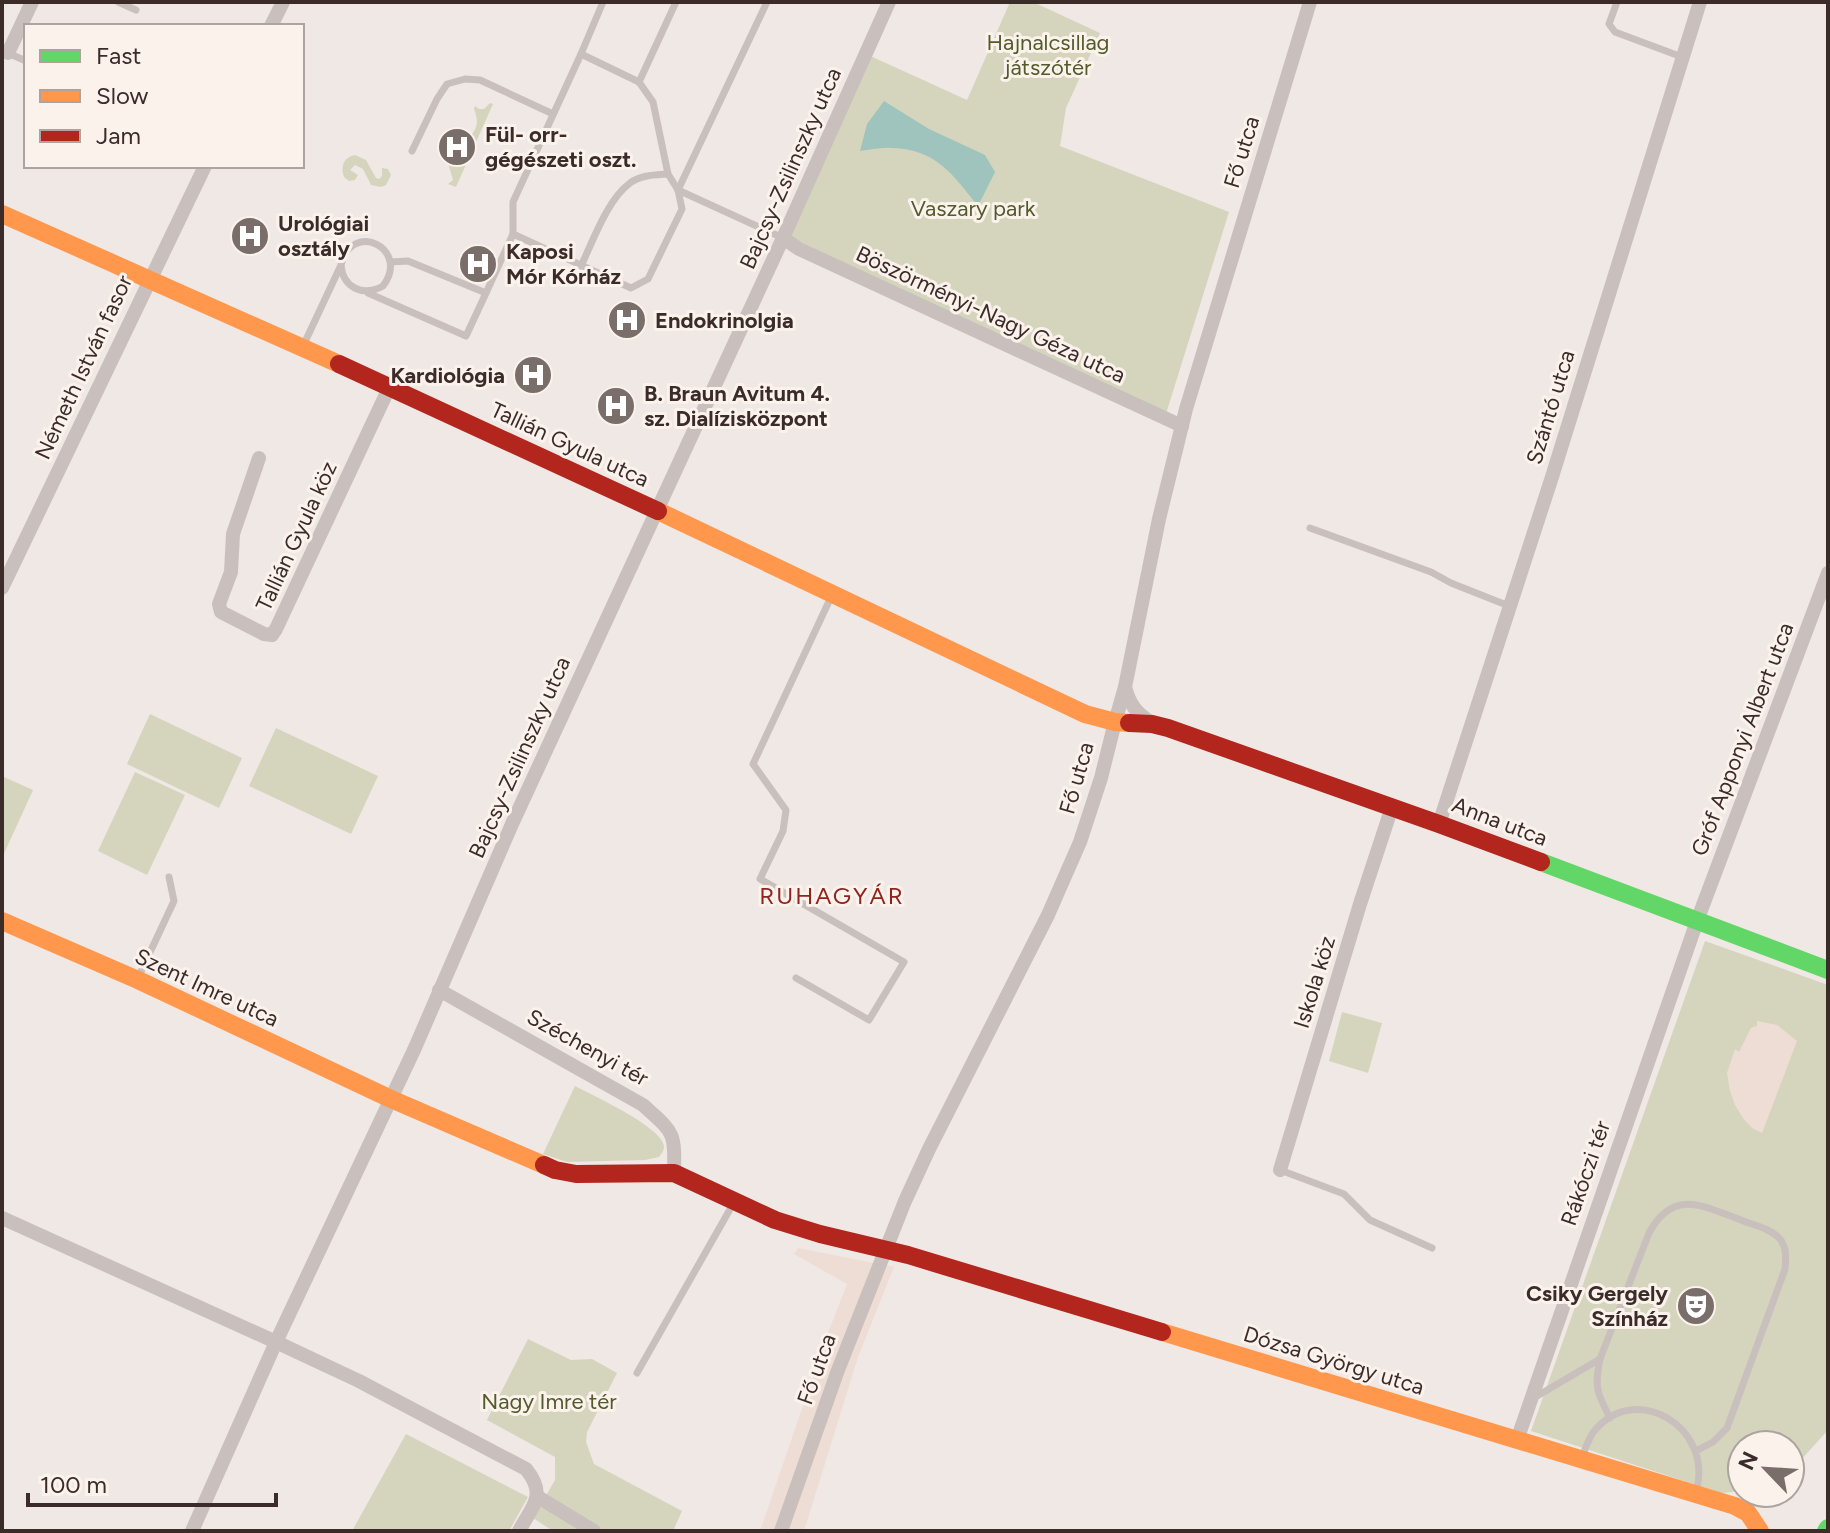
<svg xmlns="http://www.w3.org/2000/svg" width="1830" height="1533" font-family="Figtree,sans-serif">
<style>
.green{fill:#d5d5be}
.plaza{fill:#eeddd4}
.water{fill:#9ec4bd}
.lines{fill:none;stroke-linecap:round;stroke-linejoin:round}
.lane{stroke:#c9c0bd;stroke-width:7}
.street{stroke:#c9c0bd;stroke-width:14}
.fast{stroke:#63d668;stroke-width:18}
.slow{stroke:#ff974d;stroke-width:18}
.jam{stroke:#b3261e;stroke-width:18}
.labels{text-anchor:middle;stroke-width:6;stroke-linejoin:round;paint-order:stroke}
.park-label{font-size:22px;fill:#525b2c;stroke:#fbf2ec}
.poi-label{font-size:22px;font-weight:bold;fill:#3b2c2a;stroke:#fbf2ec;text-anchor:start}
.street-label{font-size:22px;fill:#3b2c2a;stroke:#fbf2ec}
.neighbourhood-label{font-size:24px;letter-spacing:2px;fill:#8f241e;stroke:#fbf2ec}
</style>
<rect width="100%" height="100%" fill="#efe8e4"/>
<g class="green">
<polygon points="1010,2 1033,2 1100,33 1066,108 1060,146 1229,212 1165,417 783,238 866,54 967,100"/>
<path d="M 490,103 L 493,104 L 456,187 L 448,184 L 453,180 L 448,163 L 454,166 C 472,159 459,148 461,136 L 467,139 C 478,130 479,121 474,109 L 475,106 L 479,109 L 484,109 Z"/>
<path d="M 355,155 L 366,160 L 376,178 L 379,179 L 382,176 L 382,168 L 388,169 L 391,175 L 386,185 L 381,187 L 371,185 L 363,169 L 355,165 L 350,170 L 358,175 L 355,180 L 349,181 L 344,177 C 340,166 344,157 355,155 Z"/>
<polygon points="150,714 242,758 219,808 127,764"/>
<polygon points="276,728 378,776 351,834 249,786"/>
<polygon points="135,772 185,795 147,875 98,851"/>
<polygon points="2,776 33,790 2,858"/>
<polygon points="1705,941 1828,985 1828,1430 1790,1472 1790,1445 1742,1445 1742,1491 1721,1493 1531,1431"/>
<polygon points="1342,1012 1382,1023 1368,1073 1329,1061"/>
<path d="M 575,1086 C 592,1095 662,1127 664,1146 C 664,1151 662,1153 659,1157 L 645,1160 L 567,1162 L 543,1154 Z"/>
<polygon points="528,1339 571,1360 592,1359 617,1373 587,1432 586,1442 594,1464 682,1511 673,1531 553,1531 533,1518 555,1480 555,1457 487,1420"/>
<polygon points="406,1434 528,1497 509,1531 352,1531"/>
</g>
<g class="plaza">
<polygon points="1757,1021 1777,1025 1797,1041 1762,1133 1752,1128 1743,1118 1735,1105 1730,1091 1727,1073 1735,1049 1739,1052 1751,1028 1757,1026"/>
<polygon points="798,1248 894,1267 858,1357 804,1531 760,1531 828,1333 847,1284 794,1254"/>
</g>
<path class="water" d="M 884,101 L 929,129 L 985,155 L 995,172 L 978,206 C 953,175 936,149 892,148 C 882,147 870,150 860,151 L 867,124 Z"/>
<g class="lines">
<g class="lane">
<polyline points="118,2 136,10"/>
<polyline points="603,2 581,54 639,82"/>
<polyline points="676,2 639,82 653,102 668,174 678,190"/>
<polyline points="1617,2 1609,24 1615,32 1682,57"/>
<polyline points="8,53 26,61"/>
<polyline points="412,151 437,99 447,84 465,79 480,80 553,114"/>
<polyline points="678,190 767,2"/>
<polyline points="513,234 513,202 581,54"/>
<polyline points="391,262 408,261 486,293 513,234 631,288 648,279 682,209 678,190 783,238"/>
<path d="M 581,266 C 593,241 607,200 630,183 C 641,175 655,175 668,174"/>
<polyline points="368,293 466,336 486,293"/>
<path d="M 304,344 L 341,265 C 352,219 411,249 383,286 C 363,297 343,288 341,265"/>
<polyline points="1310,528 1431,572 1451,583 1509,606"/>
<polyline points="138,978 174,901 169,877"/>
<polyline points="796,978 869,1020 904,962 760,879 783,831 786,810 753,764 831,597"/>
<polyline points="1280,1170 1344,1194 1370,1220 1432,1248"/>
<polyline points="637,1373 733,1204"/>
<polyline points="1532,1399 1600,1359"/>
<path d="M 1610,1418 C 1597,1393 1594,1387 1600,1359 L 1649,1233 C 1673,1188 1703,1206 1741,1220 C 1753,1225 1772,1229 1780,1239 C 1787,1248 1786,1259 1785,1269 L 1727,1428 L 1713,1442 L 1696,1451"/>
<path d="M 1582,1457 C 1585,1449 1588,1441 1592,1434 C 1633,1378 1715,1427 1696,1491"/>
</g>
<g class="street">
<polyline points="271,26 283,2"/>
<polyline points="8,53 32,2"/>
<polyline points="783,238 799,249 1182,426"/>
<polyline points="259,458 233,534 231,572 219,604 221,612 264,634 272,635 276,629 389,388"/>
<polyline points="2,588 205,166"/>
<path d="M 1125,687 C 1130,705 1136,713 1152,723"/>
<polyline points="1439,824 1551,480 1700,2"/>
<path d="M 439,990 L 643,1105 C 674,1133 675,1131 674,1173"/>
<polyline points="1280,1170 1360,904 1392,807"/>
<path d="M 2,1218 L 276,1342 L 359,1381 L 526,1469 C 547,1495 533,1505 519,1531"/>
<polyline points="1517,1440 1697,921 1828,573"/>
<polyline points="538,1497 594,1531"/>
<polyline points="192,1531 276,1342 414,1050 512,824 783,238 889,2"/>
<polyline points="781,1531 838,1370 905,1201 929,1149 1048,915 1080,842 1101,778 1115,722 1125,687 1159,519 1186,409 1310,2"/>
</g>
<g class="fast">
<polyline points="1541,862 1828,970"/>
<polyline points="1826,1531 1828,1528"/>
</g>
<g class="slow">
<polyline points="2,214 339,364"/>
<polyline points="658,511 1085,714 1115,722 1129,723"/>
<polyline points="2,921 138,980 391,1099 544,1165"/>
<polyline points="1162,1332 1735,1506 1748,1513 1760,1531"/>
</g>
<g class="jam">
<polyline points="339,364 658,511"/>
<polyline points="1129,723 1152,724 1168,728 1439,824 1541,862"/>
<polyline points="544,1165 555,1170 576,1174 674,1173 775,1220 820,1234 908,1255 1162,1332"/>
</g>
</g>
<defs>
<g id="hospital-disc" transform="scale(2)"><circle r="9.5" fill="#7a6e6b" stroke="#fbf2ec"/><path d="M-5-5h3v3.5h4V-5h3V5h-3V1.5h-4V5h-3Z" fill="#fff"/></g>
<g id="theatre-disc" transform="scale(2)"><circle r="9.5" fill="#7a6e6b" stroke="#fbf2ec"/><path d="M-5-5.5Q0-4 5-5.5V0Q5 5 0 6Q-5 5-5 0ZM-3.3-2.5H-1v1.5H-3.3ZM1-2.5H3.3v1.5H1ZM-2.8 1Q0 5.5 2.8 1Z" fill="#fff"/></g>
</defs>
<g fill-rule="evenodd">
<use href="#hospital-disc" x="457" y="147"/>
<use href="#hospital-disc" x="250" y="236"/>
<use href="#hospital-disc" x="478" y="264"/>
<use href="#hospital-disc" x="627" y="320"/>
<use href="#hospital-disc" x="533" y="375"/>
<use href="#hospital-disc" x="616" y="406"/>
<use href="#theatre-disc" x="1696" y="1306"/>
</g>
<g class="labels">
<g class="park-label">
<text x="1048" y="50">Hajnalcsillag<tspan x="1048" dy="25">játszótér</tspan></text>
<text x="973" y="216">Vaszary park</text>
<text x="549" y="1409">Nagy Imre tér</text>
</g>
<g class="poi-label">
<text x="485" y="142">Fül- orr-<tspan x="485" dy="25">gégészeti oszt.</tspan></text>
<text x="278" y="231">Urológiai<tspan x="278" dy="25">osztály</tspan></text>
<text x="506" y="259">Kaposi<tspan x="506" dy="25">Mór Kórház</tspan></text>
<text x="655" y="328">Endokrinolgia</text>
<text x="505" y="383" text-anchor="end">Kardiológia</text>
<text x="644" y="401">B. Braun Avitum 4.<tspan x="644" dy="25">sz. Dialízisközpont</tspan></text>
<text x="1668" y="1301" text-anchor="end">Csiky Gergely<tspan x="1668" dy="25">Színház</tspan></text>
</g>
<g class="street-label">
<text transform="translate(1241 152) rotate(-73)" y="8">Fő utca</text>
<text transform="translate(790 168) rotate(-66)" y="8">Bajcsy-Zsilinszky utca</text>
<text transform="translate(991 314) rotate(25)" y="8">Böszörményi-Nagy Géza utca</text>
<text transform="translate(83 367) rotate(-65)" y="8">Németh István fasor</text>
<text transform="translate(1550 407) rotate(-73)" y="8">Szántó utca</text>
<text transform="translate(570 444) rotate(25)" y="8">Tallián Gyula utca</text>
<text transform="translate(296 536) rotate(-65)" y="8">Tallián Gyula köz</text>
<text transform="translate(1742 739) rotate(-69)" y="8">Gróf Apponyi Albert utca</text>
<text transform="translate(519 757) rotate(-66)" y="8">Bajcsy-Zsilinszky utca</text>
<text transform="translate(1076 778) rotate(-74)" y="8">Fő utca</text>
<text transform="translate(1500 821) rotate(21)" y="8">Anna utca</text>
<text transform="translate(1314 982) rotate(-73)" y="8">Iskola köz</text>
<text transform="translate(207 987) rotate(25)" y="8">Szent Imre utca</text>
<text transform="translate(588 1047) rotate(29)" y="8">Széchenyi tér</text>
<text transform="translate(1585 1173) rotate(-71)" y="8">Rákóczi tér</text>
<text transform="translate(1334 1360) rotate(17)" y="8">Dózsa György utca</text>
<text transform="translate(816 1369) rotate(-70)" y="8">Fő utca</text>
</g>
<g class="neighbourhood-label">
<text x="832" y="904">RUHAGYÁR</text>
</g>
</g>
<rect width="1830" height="1533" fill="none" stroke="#3b2c2a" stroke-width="8"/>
<rect x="24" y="24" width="280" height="144" fill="#fbf2ec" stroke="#aea39e" stroke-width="2"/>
<rect x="40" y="50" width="40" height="12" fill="#63d668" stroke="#aea39e" stroke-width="2"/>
<text x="96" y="64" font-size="24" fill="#3b2c2a">Fast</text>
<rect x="40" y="90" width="40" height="12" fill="#ff974d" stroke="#aea39e" stroke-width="2"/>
<text x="96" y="104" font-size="24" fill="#3b2c2a">Slow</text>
<rect x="40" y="130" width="40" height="12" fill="#b3261e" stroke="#aea39e" stroke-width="2"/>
<text x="96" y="144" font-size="24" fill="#3b2c2a">Jam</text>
<g transform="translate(1766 1469) rotate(295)"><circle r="38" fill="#fbf2ec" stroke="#aea39e" stroke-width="2"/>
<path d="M0-6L14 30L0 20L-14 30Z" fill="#7a6e6b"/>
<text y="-12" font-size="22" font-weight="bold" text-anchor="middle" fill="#3b2c2a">N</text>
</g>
<path d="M28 1493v12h248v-12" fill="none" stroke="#3b2c2a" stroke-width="4"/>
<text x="40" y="1493" font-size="24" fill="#3b2c2a" stroke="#fbf2ec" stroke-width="6" paint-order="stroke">100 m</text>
</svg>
